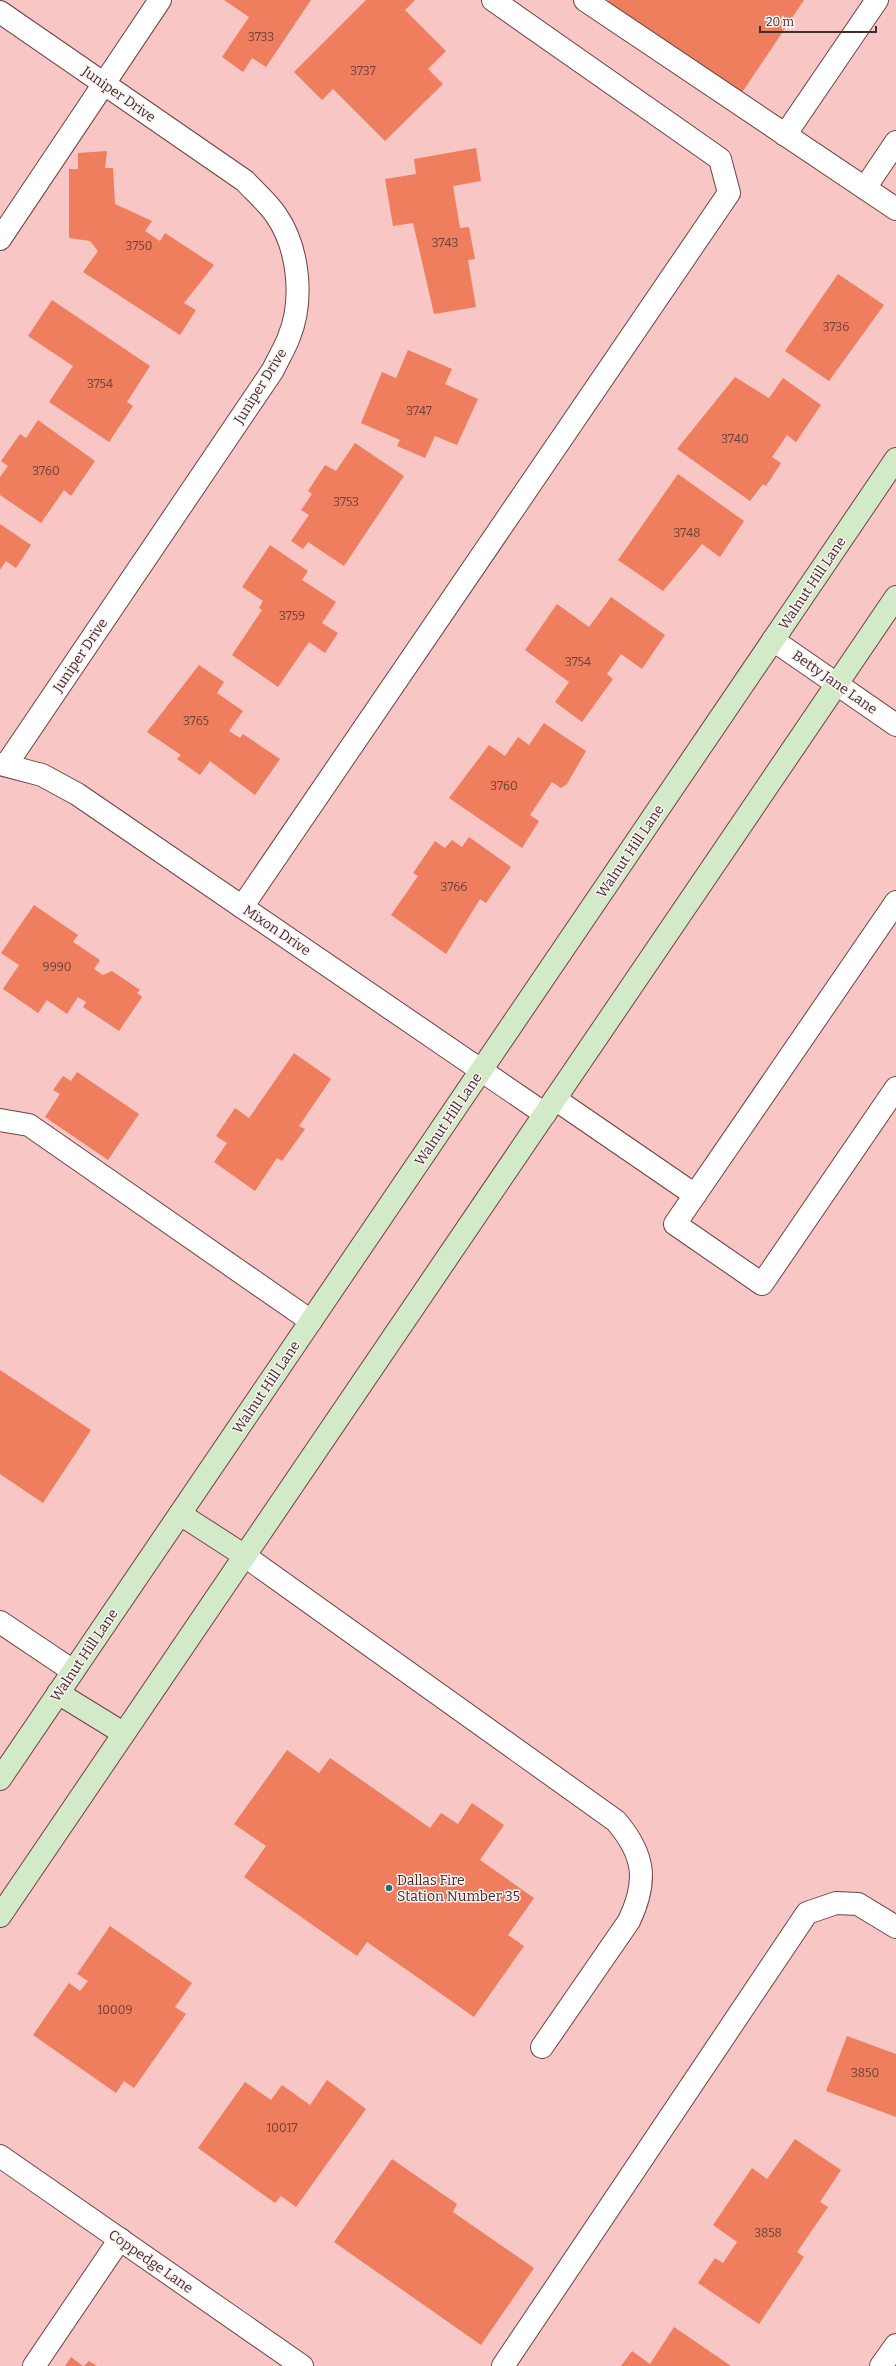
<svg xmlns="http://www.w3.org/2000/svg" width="896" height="2366" font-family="Bitter,serif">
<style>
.building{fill:#ee7e5d}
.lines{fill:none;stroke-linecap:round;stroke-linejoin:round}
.lane-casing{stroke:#6d4344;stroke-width:24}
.street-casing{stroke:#6d4344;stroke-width:24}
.secondary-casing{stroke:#6d4344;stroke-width:24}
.lane{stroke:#fff;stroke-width:22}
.street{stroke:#fff;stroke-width:22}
.secondary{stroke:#d3eac9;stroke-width:22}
.poi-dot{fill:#236f71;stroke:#fdf2f2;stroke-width:1.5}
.labels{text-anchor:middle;stroke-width:3;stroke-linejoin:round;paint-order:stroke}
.number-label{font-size:12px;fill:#6c4139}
.street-label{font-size:14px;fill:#412d2d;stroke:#fdf2f2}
.poi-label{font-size:14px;fill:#412d2d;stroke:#fdf2f2;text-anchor:start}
</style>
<rect width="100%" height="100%" fill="#f9c6c6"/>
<g class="building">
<polygon points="224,0 311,0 266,67 252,58 243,72 222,57 249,17"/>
<polygon points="366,0 415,0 405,10 446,51 428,69 443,84 385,141 333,89 322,100 294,72"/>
<polygon points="609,0 804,0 741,94 606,3"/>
<polygon points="476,148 481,181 453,186 460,228 469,227 475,259 468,260 476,307 434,314 413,223 393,226 385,179 416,174 414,159"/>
<polygon points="107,151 105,168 113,168 115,204 152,221 145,231 160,241 165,233 214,265 184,303 196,310 180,335 83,272 98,251 90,241 69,238 69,169 78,169 78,153"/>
<polygon points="838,274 884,305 829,381 785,351"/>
<polygon points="52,300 150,366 127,402 133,406 109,442 49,402 73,366 28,336"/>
<polygon points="408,350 452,369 445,384 478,399 457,445 435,436 425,458 397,446 400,440 361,423 382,372 396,378"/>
<polygon points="735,377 769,398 783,378 821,405 796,442 787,435 772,457 781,463 766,486 763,484 750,501 677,449"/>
<polygon points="38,420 95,461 71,496 64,490 41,523 0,495 0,477 8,466 1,461 20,434 26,438"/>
<polygon points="355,443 404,476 344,566 308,542 303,549 291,541 309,515 301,510 312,494 308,491 325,465 336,471"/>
<polygon points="678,474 744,521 720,557 702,544 663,591 618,560"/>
<polygon points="0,524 31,545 16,568 6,561 0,570"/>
<polygon points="270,545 308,571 302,580 336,602 322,623 338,633 325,653 309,642 278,687 232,655 262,610 259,608 263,601 242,587"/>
<polygon points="611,597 665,635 642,669 621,654 607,674 613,679 582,722 555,702 569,682 525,650 557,604 589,627"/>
<polygon points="199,665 224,682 217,693 243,711 229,731 240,738 243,734 280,759 255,795 210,761 200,775 177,759 181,755 147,732"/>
<polygon points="544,723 586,751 567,784 561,788 552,782 530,815 539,821 522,848 449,798 489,745 505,756 518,737 529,745"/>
<polygon points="469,837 511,867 486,903 480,899 446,954 391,915 418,876 413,873 435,841 445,848 452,840 462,847"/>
<polygon points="34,905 78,935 73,942 100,960 94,969 103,975 112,971 140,990 137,993 142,997 119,1031 83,1007 86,1002 78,997 67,1014 47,1000 38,1013 3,989 19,965 1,953"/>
<polygon points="294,1053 331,1079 299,1126 305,1129 282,1161 277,1158 255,1191 214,1162 227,1143 216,1136 235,1108 249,1118"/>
<polygon points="77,1072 139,1114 108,1160 45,1117 60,1094 53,1090 63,1076 71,1081"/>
<polygon points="0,1370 91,1430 43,1503 0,1474"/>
<polygon points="287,1750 319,1773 330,1758 430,1828 441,1813 458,1824 472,1803 504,1825 480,1860 534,1898 508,1935 524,1946 474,2017 367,1942 357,1956 244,1877 266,1846 234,1824"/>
<polygon points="110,1926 192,1983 175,2007 186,2014 134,2088 124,2081 116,2093 33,2035 69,1983 80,1991 88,1981 77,1974"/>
<polygon points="847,2036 896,2054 896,2117 826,2091"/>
<polygon points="327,2080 366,2109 296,2207 281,2196 275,2203 198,2148 245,2082 271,2100 282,2085 310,2105"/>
<polygon points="795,2139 841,2170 820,2202 828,2207 797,2252 804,2257 759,2324 698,2283 715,2258 723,2263 737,2242 713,2225 752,2168 767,2179"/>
<polygon points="392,2159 457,2204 453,2212 534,2268 481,2345 334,2242"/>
<polygon points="674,2327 731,2366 621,2366 632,2351 650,2364"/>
<polygon points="71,2357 83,2366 65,2366"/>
<polygon points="89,2361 97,2366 84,2366"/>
</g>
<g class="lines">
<g class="lane-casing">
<g id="lane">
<polyline points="585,0 896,209"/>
<polyline points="785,135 877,0"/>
<polyline points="865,188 896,142"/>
<polyline points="0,239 160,0"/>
<polyline points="896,902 675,1224 762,1284 896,1088"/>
<polyline points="242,907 729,193 720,159 493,0"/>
<polyline points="555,1099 695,1195"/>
<polyline points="0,1120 29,1125 311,1321"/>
<path d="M 245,1556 L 616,1821 C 645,1855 648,1881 629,1921 L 542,2047"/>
<polyline points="0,1622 73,1671"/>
<polyline points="34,2366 120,2239"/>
<polyline points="503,2366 807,1913 836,1903 858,1904 896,1927"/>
</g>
</g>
<g class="street-casing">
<g id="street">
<path d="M 0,12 L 245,181 C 255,192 268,203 276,215 C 299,248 304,300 289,337 C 285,348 278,359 273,370 L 6,765"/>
<polyline points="773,640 896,725"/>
<polyline points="0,764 42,775 77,794 545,1114"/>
<polyline points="0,2156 302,2366"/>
<polyline points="881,2366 896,2345"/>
</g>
</g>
<g class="secondary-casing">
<g id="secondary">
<polyline points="180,1514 245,1556"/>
<polyline points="58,1693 123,1733"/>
<polyline points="0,1779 896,459"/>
<polyline points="0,1916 896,597"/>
</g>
</g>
<use href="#lane" class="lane"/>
<use href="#street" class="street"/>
<use href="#secondary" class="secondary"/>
</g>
<circle class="poi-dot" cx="389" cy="1888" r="4"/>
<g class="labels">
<g class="number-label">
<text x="261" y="41">3733</text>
<text x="363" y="75">3737</text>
<text x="445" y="247">3743</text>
<text x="139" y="250">3750</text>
<text x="836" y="331">3736</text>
<text x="100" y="388">3754</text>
<text x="419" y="415">3747</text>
<text x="735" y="443">3740</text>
<text x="46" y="475">3760</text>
<text x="346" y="506">3753</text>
<text x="687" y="537">3748</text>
<text x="292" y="620">3759</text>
<text x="578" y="666">3754</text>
<text x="196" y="725">3765</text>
<text x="504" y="790">3760</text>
<text x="454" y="891">3766</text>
<text x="57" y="971">9990</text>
<text x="115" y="2014">10009</text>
<text x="865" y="2077">3850</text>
<text x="282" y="2132">10017</text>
<text x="768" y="2237">3858</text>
</g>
<g class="street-label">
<text transform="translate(119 94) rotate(35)" y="5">Juniper Drive</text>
<text transform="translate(260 386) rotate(-58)" y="5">Juniper Drive</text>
<text transform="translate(812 583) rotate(-56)" y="5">Walnut Hill Lane</text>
<text transform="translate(80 655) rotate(-56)" y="5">Juniper Drive</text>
<text transform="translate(835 682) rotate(35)" y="5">Betty Jane Lane</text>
<text transform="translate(630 851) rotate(-56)" y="5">Walnut Hill Lane</text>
<text transform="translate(277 930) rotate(34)" y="5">Mixon Drive</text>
<text transform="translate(448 1119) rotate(-56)" y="5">Walnut Hill Lane</text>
<text transform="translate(266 1387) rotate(-56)" y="5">Walnut Hill Lane</text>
<text transform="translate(84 1655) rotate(-56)" y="5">Walnut Hill Lane</text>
<text transform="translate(151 2261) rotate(35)" y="5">Coppedge Lane</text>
</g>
<g class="poi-label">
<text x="397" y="1885">Dallas Fire<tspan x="397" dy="16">Station Number 35</tspan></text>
</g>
</g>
<path d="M760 26v6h116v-6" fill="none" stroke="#412d2d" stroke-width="2"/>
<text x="766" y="26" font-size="12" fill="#412d2d" stroke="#fdf2f2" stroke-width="3" paint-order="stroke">20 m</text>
</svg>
